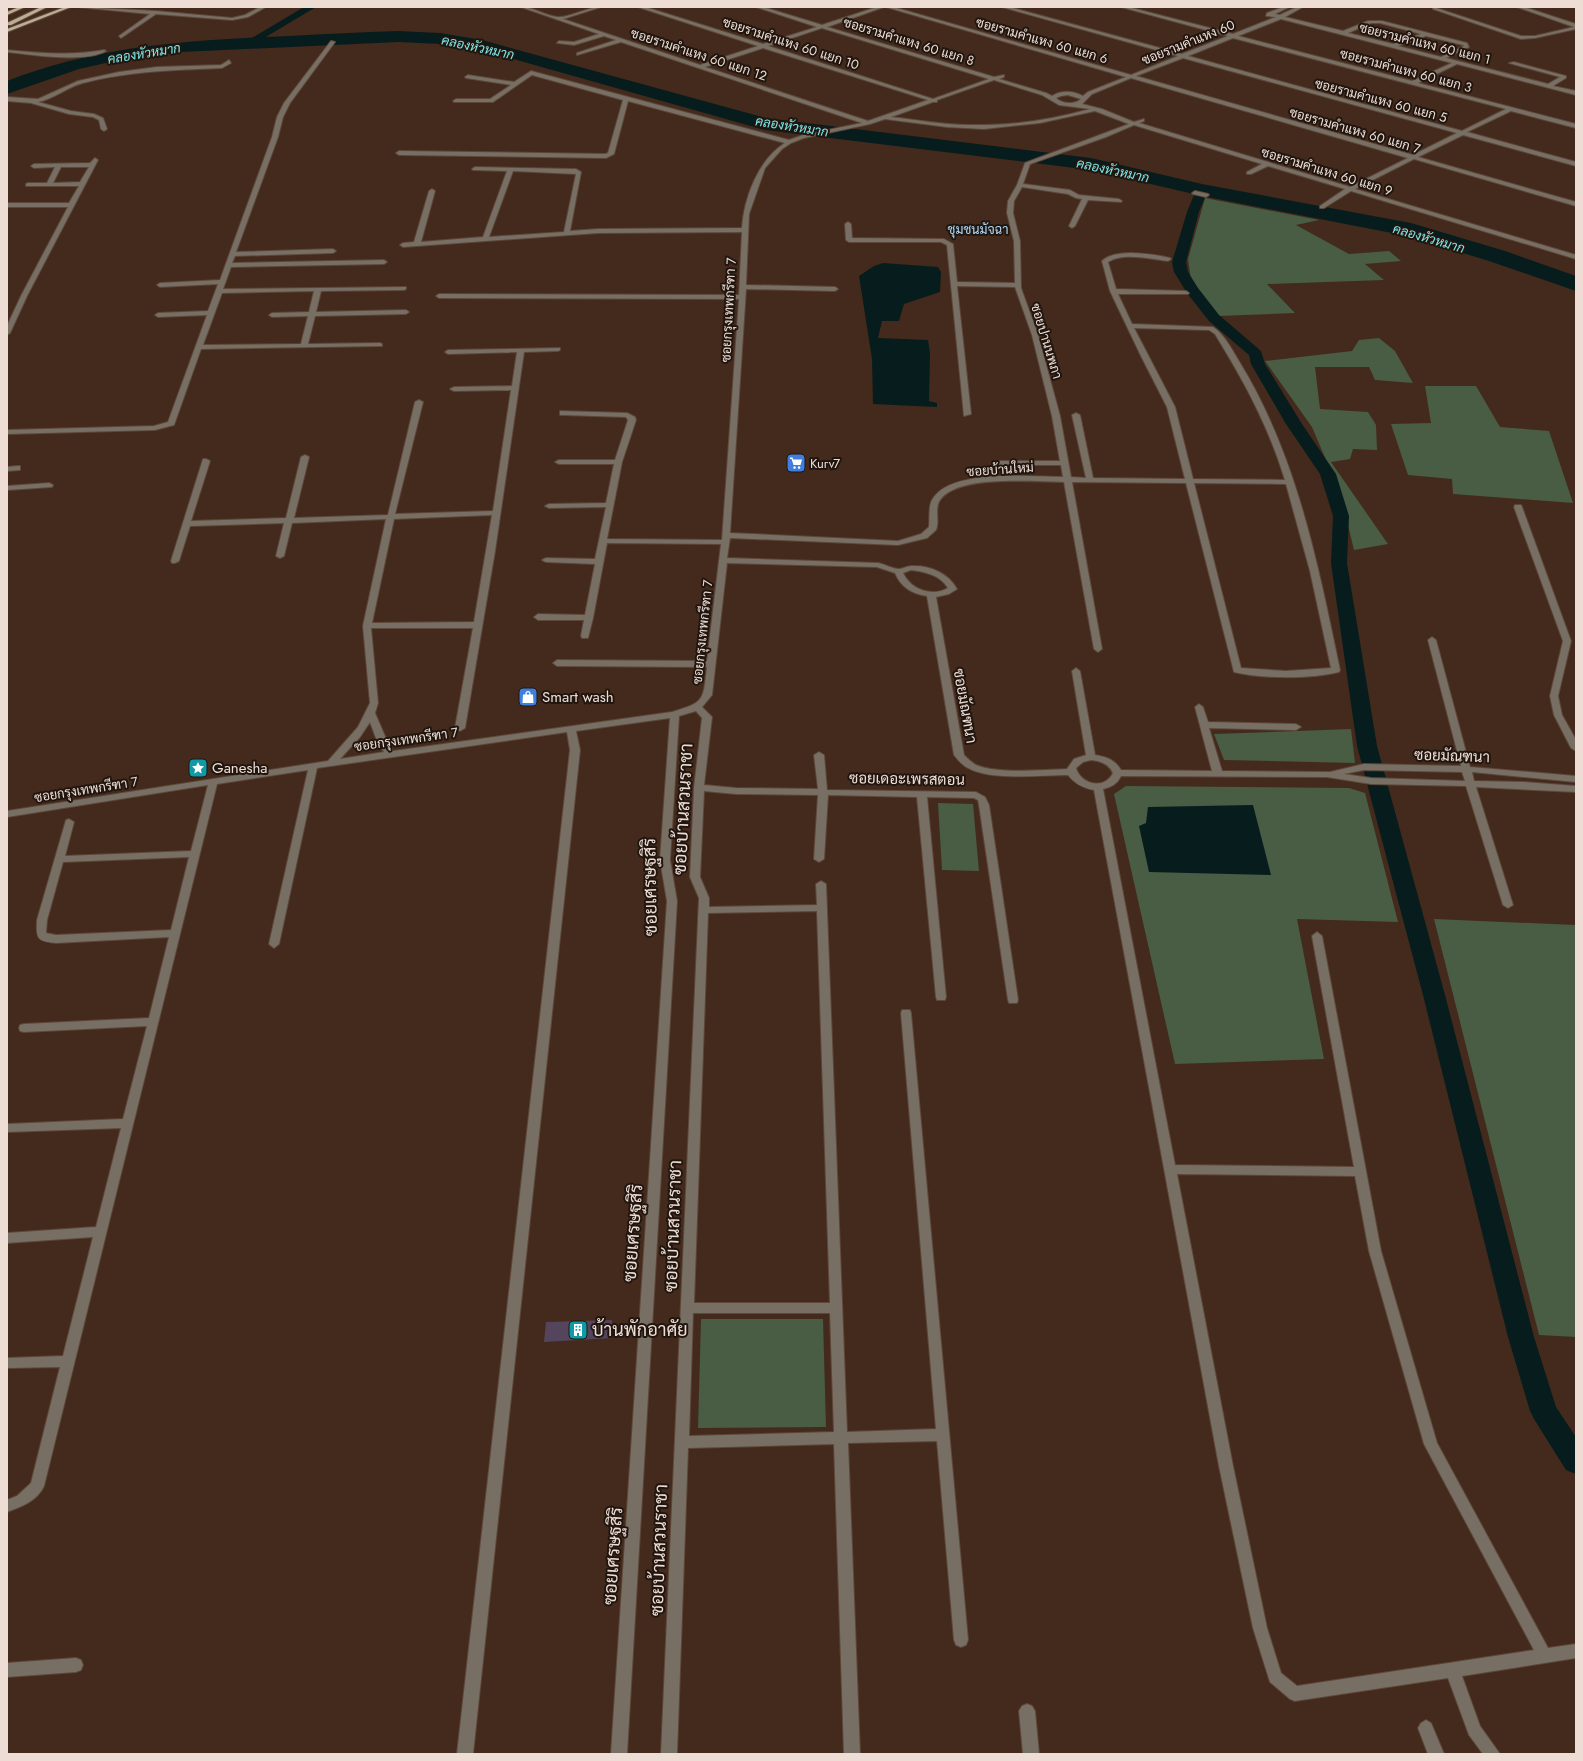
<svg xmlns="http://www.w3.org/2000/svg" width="1583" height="1761" font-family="Jost,Sarabun,sans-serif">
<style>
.green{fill:#495c44}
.water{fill:#071d1d}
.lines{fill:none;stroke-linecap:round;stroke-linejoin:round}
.canal{fill:#071d1d;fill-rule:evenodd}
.river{fill:#071d1d;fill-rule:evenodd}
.building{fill:#54455d}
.minor-casing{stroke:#5e4739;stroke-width:2}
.major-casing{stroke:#5e4739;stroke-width:2}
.minor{fill:#776f64;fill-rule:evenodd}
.major{fill:#bcad95;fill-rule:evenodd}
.labels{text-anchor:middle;stroke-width:4;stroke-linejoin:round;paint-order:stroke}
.far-street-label{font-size:13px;fill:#edddd4;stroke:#21160f}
.far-water-label{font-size:13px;font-style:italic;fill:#7ce7e9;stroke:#21160f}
.far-neighbourhood-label{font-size:13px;fill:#b2daf9;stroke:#21160f}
.far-poi-label{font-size:13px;fill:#edddd4;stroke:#21160f;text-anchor:start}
.poi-label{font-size:15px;fill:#edddd4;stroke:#21160f;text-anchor:start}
.street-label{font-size:15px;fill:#edddd4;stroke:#21160f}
.near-street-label{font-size:18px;fill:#edddd4;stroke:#21160f}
.near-poi-label{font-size:18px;fill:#edddd4;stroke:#21160f;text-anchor:start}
</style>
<rect width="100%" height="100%" fill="#432a1c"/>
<g class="green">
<polygon points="1205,198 1319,220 1296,225 1349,254 1389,251 1401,261 1365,264 1384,280 1267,284 1295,313 1218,316 1191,280 1188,259"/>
<polygon points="1379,338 1395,351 1413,383 1375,380 1369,367 1315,367 1320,409 1368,412 1376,425 1377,450 1353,449 1350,459 1331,462 1388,544 1354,550 1347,521 1329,467 1312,427 1265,361 1352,351 1359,340"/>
<polygon points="1425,386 1476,386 1500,427 1549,431 1573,503 1453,494 1452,479 1408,475 1391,424 1431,423"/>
<polygon points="1351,729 1355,763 1224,760 1214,734"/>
<polygon points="1126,786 1349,788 1365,793 1398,922 1297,919 1324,1059 1175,1064 1114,794"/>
<polygon points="938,803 973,804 979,871 942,870"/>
<polygon points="1434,919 1576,925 1576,1337 1539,1335"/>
<polygon points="701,1319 823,1319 826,1427 698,1428"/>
</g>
<g class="water">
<polygon points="883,263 938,267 941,272 940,292 904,304 899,321 882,321 878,338 928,340 930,353 929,401 937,403 937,407 873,404 872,359 859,276 874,266"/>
<polygon points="1253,805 1271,875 1149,872 1139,826 1146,823 1148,807"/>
</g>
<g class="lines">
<g class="canal">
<polygon points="304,7 316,7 254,44 246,44 245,42"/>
<polygon points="1202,186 1206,187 1208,190 1199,212 1186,262 1188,272 1198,288 1219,315 1261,351 1265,364 1302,424 1336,474 1349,516 1347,563 1377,746 1445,995 1534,1337 1556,1407 1576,1437 1576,1474 1566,1470 1534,1419 1530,1411 1508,1337 1423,995 1357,746 1331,563 1333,516 1320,474 1286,424 1251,364 1249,355 1209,321 1187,293 1174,272 1172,262 1187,212 1196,190 1198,187"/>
</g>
<path class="river" d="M 398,31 L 440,33 L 482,40 L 766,118 L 1091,158 L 1202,184 L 1411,223 L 1505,251 L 1576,276 L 1576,291 L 1489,261 L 1407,236 L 1202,196 L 1091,170 L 765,130 L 481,50 L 440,44 L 398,42 L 181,52 L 110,62 L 79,69 L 7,94 L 7,81 C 99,45 191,40 289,36 C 325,34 361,32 398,31 Z"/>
</g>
<polygon class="building" points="612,1320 612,1338 544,1342 546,1322"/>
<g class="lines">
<g class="minor-casing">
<g id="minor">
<polygon points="77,7 156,11 232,18 245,15 260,7 266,7 248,17 232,20 156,14 121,38 119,36 150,14"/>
<path d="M 521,7 C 534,7 545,16 558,17 C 568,18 588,7 601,7 L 563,19 L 700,65 L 758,46 L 638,7 L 645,7 L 763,44 L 817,27 L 756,7 L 763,7 L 822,25 L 877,7 L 884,7 L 827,27 L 994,77 L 1004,75 L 1004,77 L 999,79 L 1046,93 L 1052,96 C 1062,90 1073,91 1083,96 L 1088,92 L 1126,77 L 886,7 L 893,7 L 1131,75 L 1178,56 L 1002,7 L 1009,7 L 1182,54 L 1228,36 L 1121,7 L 1128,7 L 1233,34 L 1276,17 L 1266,16 L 1267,13 L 1283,7 L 1289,7 L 1275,14 L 1280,15 L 1297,7 L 1303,7 L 1285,17 L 1343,31 L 1368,21 L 1382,21 L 1467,43 L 1469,47 L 1446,58 L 1548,84 L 1560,77 L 1509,63 L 1514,62 L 1566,76 L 1566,78 L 1553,86 L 1576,91 L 1576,95 L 1457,64 L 1418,83 L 1576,124 L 1576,128 L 1511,111 L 1467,132 L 1576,162 L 1576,166 L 1463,135 L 1418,157 L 1576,202 L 1576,206 L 1414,159 L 1355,189 L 1576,255 L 1576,259 L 1351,191 L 1324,208 L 1320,208 L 1320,206 L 1345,189 L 1268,166 L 1251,174 L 1247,174 L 1247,172 L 1262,164 L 1134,125 L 1106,137 L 1030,164 L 1023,184 L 1070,190 L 1079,195 L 1119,199 L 1122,201 L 1121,202 L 1088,200 L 1075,226 L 1072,228 L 1069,226 L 1082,199 L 1076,198 L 1068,194 L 1022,187 L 1014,201 L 1013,213 L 1020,241 L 1021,288 L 1038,335 L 1060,416 L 1071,477 L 1086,478 L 1072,415 L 1076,413 L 1080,415 L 1093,478 L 1185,479 L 1167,407 L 1141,356 L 1110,291 L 1102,261 C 1115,248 1153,254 1170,258 L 1171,259 L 1168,261 C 1150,259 1124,252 1108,262 L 1116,289 L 1186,291 L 1189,293 L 1188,294 L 1118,294 L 1132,324 L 1213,327 C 1225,335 1232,350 1240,363 C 1297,456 1318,565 1340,670 L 1339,672 C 1311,679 1262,679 1234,672 L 1186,483 L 1072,482 L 1102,649 L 1098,652 L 1094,649 L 1064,482 C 1035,482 958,474 940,500 C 934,509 940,521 936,530 L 927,538 L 898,545 L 730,538 L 727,558 L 878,563 C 884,564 893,569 899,569 C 903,569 907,566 911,566 C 930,565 948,573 957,589 L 949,594 L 936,597 L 964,755 C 967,758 971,762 976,765 C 997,774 1042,770 1067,769 L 1074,759 L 1086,755 L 1072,671 L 1076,668 L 1080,671 L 1095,755 C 1107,757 1115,760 1121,770 L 1212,771 L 1195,707 L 1199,704 L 1203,707 L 1208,722 L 1296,724 L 1301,727 L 1296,730 L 1209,728 L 1222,771 L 1330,772 L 1364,764 L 1461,766 L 1428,640 L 1432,637 L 1436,640 L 1470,767 L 1576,776 L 1576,782 L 1472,772 L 1474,781 L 1523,782 L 1576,786 L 1576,792 L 1476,787 L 1513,905 L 1508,908 L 1503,905 L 1466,786 L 1371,784 L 1327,777 L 1121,776 C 1117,784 1112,787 1103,789 L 1175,1165 L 1354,1167 L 1312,936 L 1317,932 L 1322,936 L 1381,1251 L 1437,1443 L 1548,1648 L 1576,1644 L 1576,1658 L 1462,1676 L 1480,1726 L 1500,1754 L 1483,1754 L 1469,1735 L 1448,1678 L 1295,1701 L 1290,1699 L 1270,1682 L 1253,1628 L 1219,1466 L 1094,790 C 1083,788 1075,784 1068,775 C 1042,775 990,781 968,768 C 962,765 958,760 954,755 L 927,596 C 912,594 901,587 895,573 L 877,567 L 727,563 L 712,695 L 702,707 L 712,717 L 704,785 L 736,788 L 818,789 L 814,755 L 819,752 L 824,755 L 827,790 L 976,792 L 985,797 L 989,805 L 1018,1000 L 1017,1003 L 1009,1003 L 1008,1000 L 979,805 L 978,800 L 974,798 L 927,797 L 946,997 L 945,1000 L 937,1000 L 936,997 L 917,797 L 828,795 L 824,859 L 819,862 L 814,859 L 818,795 L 736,794 L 704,791 L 700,877 L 709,898 L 709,907 L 817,905 L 816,884 L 821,881 L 826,884 L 847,1432 L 936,1429 L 901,1013 L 902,1010 L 910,1010 L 911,1013 L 968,1640 L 966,1645 L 961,1647 L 956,1645 L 954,1640 L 937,1441 L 848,1443 L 860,1754 L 844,1754 L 834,1444 L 688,1448 L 677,1754 L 661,1754 L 699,898 L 690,877 L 694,788 L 702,718 L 696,711 L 679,716 L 670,860 L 677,901 L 627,1754 L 611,1754 L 667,901 L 660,860 L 670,718 L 576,731 L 580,750 L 473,1754 L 457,1754 L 570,750 L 567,732 L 317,768 L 279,944 L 274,948 L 269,944 L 308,770 L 217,784 L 44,1486 C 37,1501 21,1507 7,1512 L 7,1500 L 17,1496 L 31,1483 L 60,1367 L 7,1368 L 7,1358 L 63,1356 L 93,1237 L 7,1243 L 7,1233 L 96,1227 L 121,1128 L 7,1132 L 7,1124 L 123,1119 L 147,1026 L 24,1032 L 20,1031 L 19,1028 L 20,1025 L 24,1024 L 149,1018 L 169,937 L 56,943 C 37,941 36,939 37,920 L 66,820 L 69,819 L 74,822 L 65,856 L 191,851 L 208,785 L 7,817 L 7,811 L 328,761 L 358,727 L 370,703 L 363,626 L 386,519 L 292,523 L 284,556 L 280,558 L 276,556 L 284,523 L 190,526 L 179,561 L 175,563 L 172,563 L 171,561 L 203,459 L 206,459 L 210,461 L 191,521 L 286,518 L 301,457 L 305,455 L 309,457 L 294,518 L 388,515 L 415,402 L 419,400 L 423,402 L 395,514 L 493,511 L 511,390 L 454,391 L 450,389 L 454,387 L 512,386 L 517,352 L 448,354 L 445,352 L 448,350 L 560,348 L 560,350 L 558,351 L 524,352 L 495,551 L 465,728 L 460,731 L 455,728 L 473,628 L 371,628 L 378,703 L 375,713 L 387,741 L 393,751 L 672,712 C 705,702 703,701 707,667 L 557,666 L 553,663 L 557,660 L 707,661 L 721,544 L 607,543 L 593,618 L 588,638 L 582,638 L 581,636 L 584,620 L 538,620 L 534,617 L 538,614 L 585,615 L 595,564 L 546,562 L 542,560 L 546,558 L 595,559 L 606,507 L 549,508 L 545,506 L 549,504 L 606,503 L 614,464 L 559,464 L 555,462 L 559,460 L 615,460 L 628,420 L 626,417 L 563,415 L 560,415 L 560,411 L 627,413 L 635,417 L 636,420 L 622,462 L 607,539 L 722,540 L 739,299 L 439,298 L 436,296 L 439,294 L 739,295 L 742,232 L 598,233 L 403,247 L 400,245 L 403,243 L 414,242 L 429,191 L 432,189 L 435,191 L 421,242 L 483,237 L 507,171 L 473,170 L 472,169 L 475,167 L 576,169 L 581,172 L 570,231 L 598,229 L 742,228 C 744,198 758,160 785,143 L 628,101 L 614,154 L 606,158 L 399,155 L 396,153 L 399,151 L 605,154 L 608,153 L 623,100 L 532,75 L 493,102 L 454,102 L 453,101 L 456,99 L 490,99 L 511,85 L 466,78 L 465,77 L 468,75 L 514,82 L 531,71 L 789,140 L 803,135 L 862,123 L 621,42 L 577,55 L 577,53 L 616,40 L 604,36 L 574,45 L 557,43 L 559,41 L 574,42 L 599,34 ZM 1281,19 L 1452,63 L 1412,81 L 1238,36 ZM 1371,23 L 1380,23 L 1421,34 L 1393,44 L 1348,33 ZM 822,28 L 989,79 L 933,99 L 768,46 ZM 1426,36 L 1463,45 L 1464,46 L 1441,57 L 1398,46 ZM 1233,38 L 1506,109 L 1462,131 L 1188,56 ZM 763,48 L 928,100 L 868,121 L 705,67 ZM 1183,58 L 1457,133 L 1413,155 L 1136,76 ZM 1131,78 L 1408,158 L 1350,187 L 1139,123 L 1144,121 L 1144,119 L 1134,122 L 1102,109 L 1082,104 L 1092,94 ZM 994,80 L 1042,95 L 1059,105 L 1090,109 C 1051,120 1010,126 971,125 C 944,125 917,120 891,117 L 933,102 L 937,102 L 937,100 ZM 1068,95 L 1081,99 C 1075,105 1062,104 1056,98 L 1061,96 ZM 1095,111 L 1129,124 L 1025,163 L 1017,185 L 1008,201 L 1007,213 L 1014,241 L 1015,283 L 957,282 L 953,244 L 944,239 L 852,238 L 851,224 L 848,222 L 845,224 L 846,240 L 849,242 L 941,242 L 947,245 L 964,416 L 971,414 L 957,286 L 1015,287 L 1032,335 L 1052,416 L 1060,461 L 997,461 L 993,463 L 997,465 L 1061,465 L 1063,477 C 1031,477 950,468 932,500 C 928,508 930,519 929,527 L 921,534 L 898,541 L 730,533 L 746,289 L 835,291 L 838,289 L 835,287 L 746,285 L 749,214 L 765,168 L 782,149 L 791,143 L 804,138 L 870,124 L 885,119 L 947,127 L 984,129 L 1040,123 ZM 513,171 L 576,174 L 564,232 L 489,237 ZM 1134,328 L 1209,330 L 1215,334 C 1245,383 1268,425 1285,480 L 1193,479 L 1175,407 ZM 1194,483 L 1286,484 L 1310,571 L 1331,668 L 1286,671 L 1241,668 ZM 492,515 L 474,622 L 372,623 L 394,519 ZM 911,570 C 926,572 940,575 948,588 C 932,597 911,590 903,573 ZM 370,722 L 377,741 L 384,752 L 340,759 L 360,737 ZM 1091,760 C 1101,761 1109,764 1113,773 C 1105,790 1081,785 1076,768 L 1083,762 ZM 1364,770 L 1462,772 L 1465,781 L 1371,778 L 1344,774 ZM 189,857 L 171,930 L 56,935 L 46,933 L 47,920 L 63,862 ZM 817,911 L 830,1303 L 694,1303 L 708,913 ZM 1177,1174 L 1355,1176 L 1369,1251 L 1424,1444 L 1534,1650 L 1297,1686 L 1281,1673 L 1267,1628 L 1233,1466 ZM 693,1313 L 830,1313 L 834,1432 L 689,1436 Z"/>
<polygon points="1433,7 1521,36 1535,36 1574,27 1517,7 1524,7 1576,24 1576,29 1535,38 1521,39 1433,9"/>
<path d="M 331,41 L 335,42 L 290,103 L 283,117 L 278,137 L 236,252 L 333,249 L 336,251 L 333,253 L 235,256 L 232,263 L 384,260 L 387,262 L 384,264 L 231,267 L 223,289 L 406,287 L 406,289 L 404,290 L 321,291 L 316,312 L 406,310 L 409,312 L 406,314 L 315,316 L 308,344 L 380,343 L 382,344 L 382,346 L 201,349 L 174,425 L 155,430 L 7,434 L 7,430 L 154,426 L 168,422 L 207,315 L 158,317 L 155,315 L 158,313 L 208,311 L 218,284 L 160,287 L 157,285 L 160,283 L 220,280 L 272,137 L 277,117 L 284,103 ZM 314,291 L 309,312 L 272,313 L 269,315 L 272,317 L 308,316 L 301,344 L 203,345 L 222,293 Z"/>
<path d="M 7,50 C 40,53 71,56 104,50 L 106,51 C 86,63 31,55 7,52 Z"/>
<path d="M 229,60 L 231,63 L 222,68 C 175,70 128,71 83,83 C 67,87 54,99 38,102 L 71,111 L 94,114 L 103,118 L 107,129 L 104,131 L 101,129 L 99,120 L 93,117 L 69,114 L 31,103 L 7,101 L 7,97 L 38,99 L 78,81 L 119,72 L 157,67 L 221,65 Z"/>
<path d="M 95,158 L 98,160 L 27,296 L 10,333 L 7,335 L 7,326 L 21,296 L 68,207 L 7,207 L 7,203 L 69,203 L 79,186 L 26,186 L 26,184 L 28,183 L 47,183 L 55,167 L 34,168 L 31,166 L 34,164 L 90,163 ZM 61,167 L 89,167 L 80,182 L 53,183 Z"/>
<polygon points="1195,191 1208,194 1209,195 1206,197 1193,194 1192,193"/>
<polygon points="17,466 20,466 20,470 7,471 7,467"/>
<polygon points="49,483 53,485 52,487 7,490 7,486"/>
<polygon points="1515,505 1521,505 1522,507 1571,641 1558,696 1562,715 1576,740 1576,751 1571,748 1554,715 1550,696 1563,641 1514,507"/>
<polygon points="76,1658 81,1660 83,1665 81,1670 76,1672 7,1677 7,1663"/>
<polygon points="1027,1704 1032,1706 1035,1711 1039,1754 1023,1754 1019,1711 1022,1706"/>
<polygon points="1426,1720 1431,1723 1444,1754 1428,1754 1418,1728 1421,1723"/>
</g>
</g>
<g class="major-casing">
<g id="major">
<polygon points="19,7 25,7 7,15 7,12"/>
<polygon points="41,7 47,7 11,25 7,25 7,23"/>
<polygon points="65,7 71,7 7,32 7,29"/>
</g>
</g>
<use href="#minor" class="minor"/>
<use href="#major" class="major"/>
</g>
<defs>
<g id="supermarket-square" transform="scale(1)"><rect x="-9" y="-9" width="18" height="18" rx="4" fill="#3f7fe0" stroke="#21160f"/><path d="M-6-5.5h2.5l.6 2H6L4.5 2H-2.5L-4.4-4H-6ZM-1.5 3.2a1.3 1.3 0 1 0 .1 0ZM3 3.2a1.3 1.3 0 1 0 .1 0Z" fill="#fff"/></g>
<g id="shop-square" transform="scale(1)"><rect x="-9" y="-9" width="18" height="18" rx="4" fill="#3f7fe0" stroke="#21160f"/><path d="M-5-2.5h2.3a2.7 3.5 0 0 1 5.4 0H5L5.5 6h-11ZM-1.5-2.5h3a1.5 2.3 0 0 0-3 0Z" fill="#fff"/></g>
<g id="sight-square" transform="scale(1)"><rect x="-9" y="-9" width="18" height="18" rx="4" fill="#0f9aa8" stroke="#21160f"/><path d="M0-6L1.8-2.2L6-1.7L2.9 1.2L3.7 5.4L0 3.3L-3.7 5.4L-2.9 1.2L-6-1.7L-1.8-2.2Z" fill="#fff"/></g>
<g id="building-square" transform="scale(1)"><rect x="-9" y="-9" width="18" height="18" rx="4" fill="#0f9aa8" stroke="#21160f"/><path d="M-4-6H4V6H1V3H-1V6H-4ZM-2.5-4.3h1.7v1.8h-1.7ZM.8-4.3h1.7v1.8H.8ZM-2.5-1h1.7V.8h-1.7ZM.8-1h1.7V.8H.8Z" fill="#fff"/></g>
</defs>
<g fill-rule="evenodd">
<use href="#supermarket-square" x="796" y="463"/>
<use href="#shop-square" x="528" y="697"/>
<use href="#sight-square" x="198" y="768"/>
<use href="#building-square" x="578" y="1330"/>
</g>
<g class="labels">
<g class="far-street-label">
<text transform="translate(1042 40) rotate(16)" y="5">ซอยรามคำแหง 60 แยก 6</text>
<text transform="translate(909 41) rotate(17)" y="5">ซอยรามคำแหง 60 แยก 8</text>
<text transform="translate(1188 42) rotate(-22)" y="5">ซอยรามคำแหง 60</text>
<text transform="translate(791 43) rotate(18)" y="5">ซอยรามคำแหง 60 แยก 10</text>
<text transform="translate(1425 43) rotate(14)" y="5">ซอยรามคำแหง 60 แยก 1</text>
<text transform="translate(699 54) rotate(18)" y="5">ซอยรามคำแหง 60 แยก 12</text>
<text transform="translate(1406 70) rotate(15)" y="5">ซอยรามคำแหง 60 แยก 3</text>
<text transform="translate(1381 100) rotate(15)" y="5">ซอยรามคำแหง 60 แยก 5</text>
<text transform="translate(1355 130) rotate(16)" y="5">ซอยรามคำแหง 60 แยก 7</text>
<text transform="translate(1327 171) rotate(17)" y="5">ซอยรามคำแหง 60 แยก 9</text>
<text transform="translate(728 310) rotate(-87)" y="5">ซอยกรุงเทพกรีฑา 7</text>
<text transform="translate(1047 341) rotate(73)" y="5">ซอยปานนพภา</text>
<text transform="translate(1000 469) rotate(-4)" y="5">ซอยบ้านใหม่</text>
<text transform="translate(702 632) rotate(-84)" y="5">ซอยกรุงเทพกรีฑา 7</text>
<text transform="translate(406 739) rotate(-8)" y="5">ซอยกรุงเทพกรีฑา 7</text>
<text transform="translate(86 789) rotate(-9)" y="5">ซอยกรุงเทพกรีฑา 7</text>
</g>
<g class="far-water-label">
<text transform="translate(478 47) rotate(12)" y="5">คลองหัวหมาก</text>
<text transform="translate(144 53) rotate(-9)" y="5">คลองหัวหมาก</text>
<text transform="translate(792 126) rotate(9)" y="5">คลองหัวหมาก</text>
<text transform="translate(1113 170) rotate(12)" y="5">คลองหัวหมาก</text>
<text transform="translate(1429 238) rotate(16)" y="5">คลองหัวหมาก</text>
</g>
<g class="far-neighbourhood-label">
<text x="978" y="234">ชุมชนมัจฉา</text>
</g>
<g class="far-poi-label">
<text x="810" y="468">Kurv7</text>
</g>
<g class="poi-label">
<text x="542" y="702">Smart wash</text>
<text x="212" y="773">Ganesha</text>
</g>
<g class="street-label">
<text transform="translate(965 706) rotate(80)" y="5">ซอยมัณฑนา</text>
<text transform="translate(1452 756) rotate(2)" y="5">ซอยมัณฑนา</text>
<text transform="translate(907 779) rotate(1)" y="5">ซอยเดอะเพรสตอน</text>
</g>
<g class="near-street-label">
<text transform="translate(683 809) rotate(-87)" y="6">ซอยบ้านสวนราชา</text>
<text transform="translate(650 887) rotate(-91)" y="6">ซอยเศรษฐสิริ</text>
<text transform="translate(673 1226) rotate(-88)" y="6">ซอยบ้านสวนราชา</text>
<text transform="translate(633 1233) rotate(-86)" y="6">ซอยเศรษฐสิริ</text>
<text transform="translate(659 1550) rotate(-88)" y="6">ซอยบ้านสวนราชา</text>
<text transform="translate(613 1556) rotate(-86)" y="6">ซอยเศรษฐสิริ</text>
</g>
<g class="near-poi-label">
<text x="592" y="1336">บ้านพักอาศัย</text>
</g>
</g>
<rect width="1583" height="1761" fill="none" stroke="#edddd4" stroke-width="16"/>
</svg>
